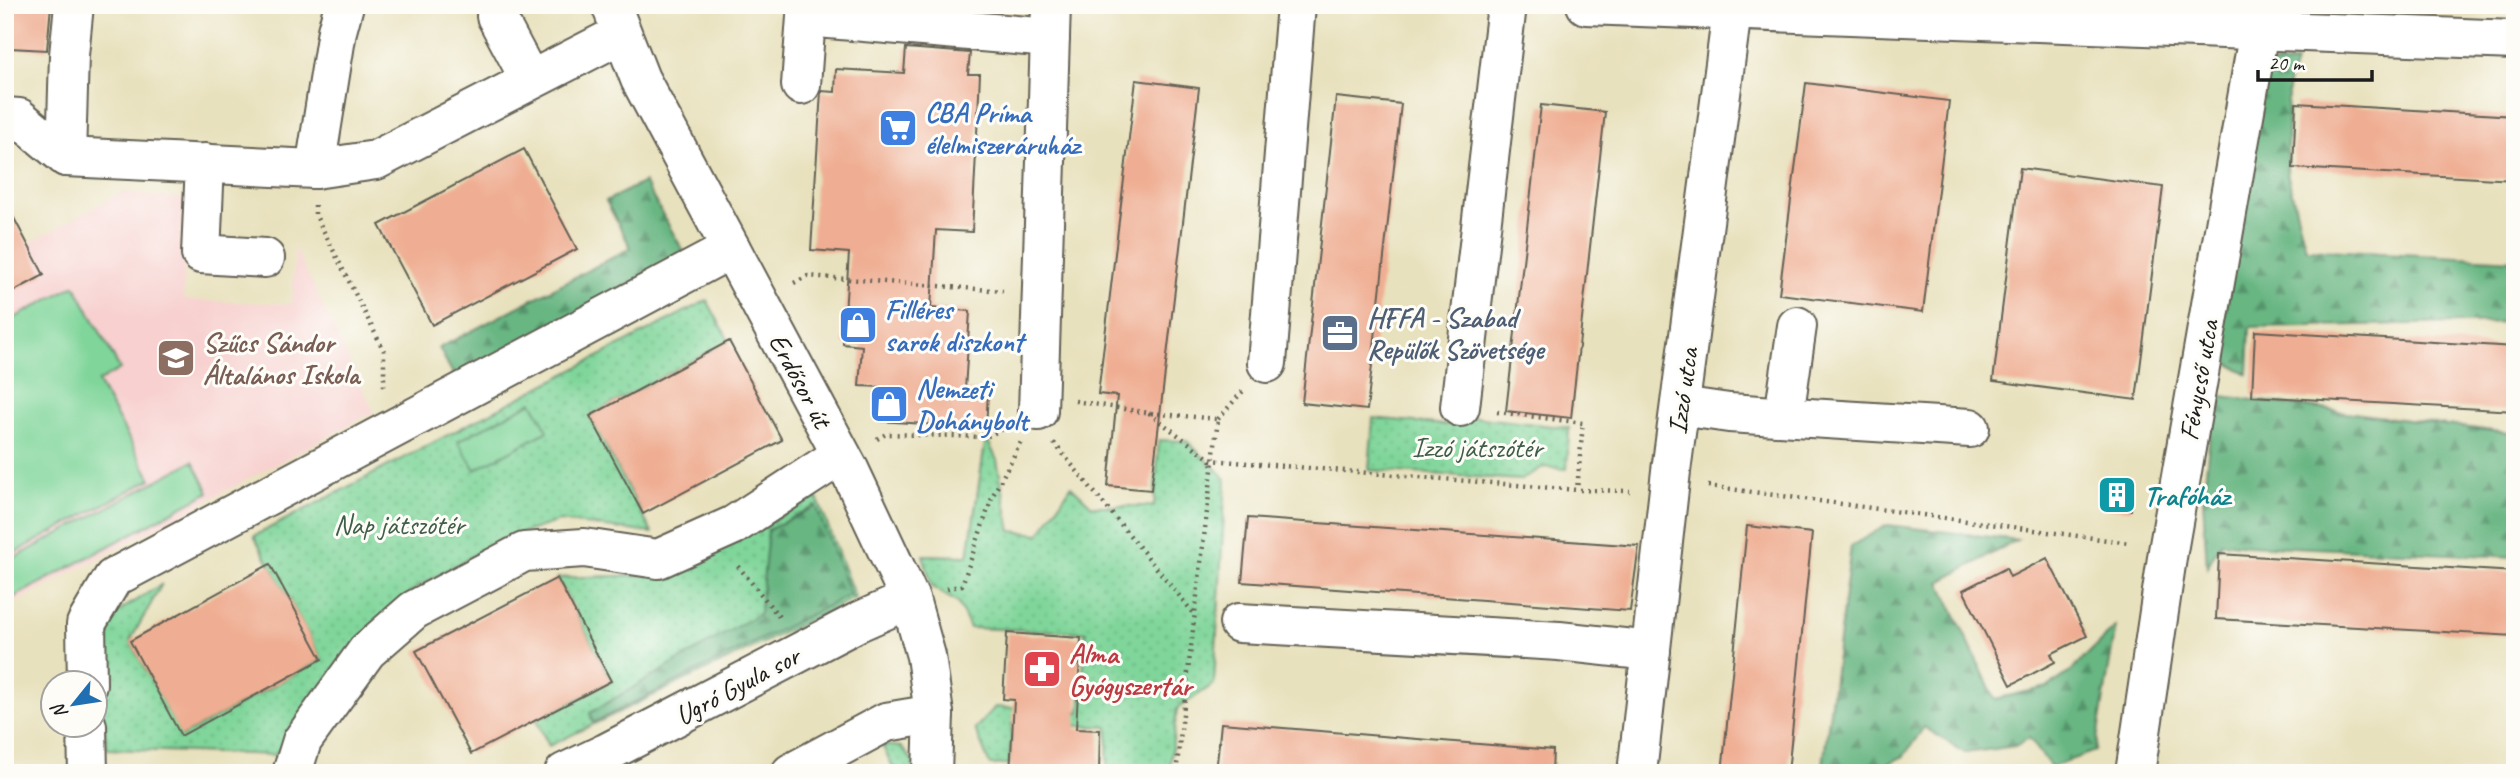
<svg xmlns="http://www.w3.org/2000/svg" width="2520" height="778" font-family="Caveat,sans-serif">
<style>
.built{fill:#f7d0cf}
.green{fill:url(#green-dots);stroke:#4e785b;stroke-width:2}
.forest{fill:url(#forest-firs);stroke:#42694f;stroke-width:2}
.pitch{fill:#7fd59a;stroke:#4e785b;stroke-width:2}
.building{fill:#efae93}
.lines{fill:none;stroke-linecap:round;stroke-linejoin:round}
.minor-casing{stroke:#636154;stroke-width:42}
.path{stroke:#636154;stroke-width:4.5;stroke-dasharray:2 5;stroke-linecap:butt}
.minor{stroke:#fff;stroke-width:38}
.labels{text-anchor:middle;stroke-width:6;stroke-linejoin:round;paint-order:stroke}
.shop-label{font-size:28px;font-weight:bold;fill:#366cbe;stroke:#fdfcf7;text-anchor:start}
.service-label{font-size:28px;font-weight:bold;fill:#4e5e75;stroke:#fdfcf7;text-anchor:start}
.education-label{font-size:28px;font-weight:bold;fill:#785e54;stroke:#fdfcf7;text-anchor:start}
.street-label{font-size:28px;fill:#1c1c1c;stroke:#fdfcf7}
.park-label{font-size:28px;fill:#3f5d48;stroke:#fdfcf7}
.culture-label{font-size:28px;font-weight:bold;fill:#0d838f;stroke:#fdfcf7;text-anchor:start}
.health-label{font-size:28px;font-weight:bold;fill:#be3a42;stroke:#fdfcf7;text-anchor:start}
</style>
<defs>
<pattern id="green-dots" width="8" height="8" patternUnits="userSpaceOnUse" patternTransform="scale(1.75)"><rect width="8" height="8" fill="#7fd59a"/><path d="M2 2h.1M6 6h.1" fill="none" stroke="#6db684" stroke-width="1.8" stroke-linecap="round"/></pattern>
<pattern id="forest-firs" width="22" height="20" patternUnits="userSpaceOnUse" patternTransform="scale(1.75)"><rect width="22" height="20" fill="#67b682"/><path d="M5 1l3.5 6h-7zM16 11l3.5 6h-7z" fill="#54936a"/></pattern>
</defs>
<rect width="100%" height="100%" fill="#fdfcf7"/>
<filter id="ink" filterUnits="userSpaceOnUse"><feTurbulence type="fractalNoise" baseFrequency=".0143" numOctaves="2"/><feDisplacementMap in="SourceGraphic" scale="14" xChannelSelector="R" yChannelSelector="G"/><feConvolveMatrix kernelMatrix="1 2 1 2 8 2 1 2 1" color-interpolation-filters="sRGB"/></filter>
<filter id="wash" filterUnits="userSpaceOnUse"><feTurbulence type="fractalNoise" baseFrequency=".00686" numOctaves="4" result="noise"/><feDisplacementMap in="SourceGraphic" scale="28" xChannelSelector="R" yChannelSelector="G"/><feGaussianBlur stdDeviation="1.57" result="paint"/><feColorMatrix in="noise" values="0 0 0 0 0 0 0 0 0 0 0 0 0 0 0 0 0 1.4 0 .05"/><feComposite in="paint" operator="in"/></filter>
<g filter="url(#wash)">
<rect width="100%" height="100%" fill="#e8e1bd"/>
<polygon class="built" points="121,192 187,199 183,300 292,304 295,248 374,412 5,608 5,201 28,244"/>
<g class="green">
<polygon points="707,300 729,341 590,416 652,533 559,521 498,541 416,588 365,636 275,755 107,749 97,665 105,620 162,584 130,641 182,736 322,659 254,536"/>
<polygon points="1473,417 1569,428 1567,469 1543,467 1521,480 1369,470 1373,418 1446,425"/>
<polygon points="986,437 997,460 1011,531 1040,534 1071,486 1092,506 1154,506 1159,440 1187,441 1226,479 1214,684 1177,709 1169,773 1107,773 1108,727 1012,723 1009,764 990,765 975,729 995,707 1080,713 1086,632 970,628 958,603 932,587 923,555 968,556"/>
<polygon points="817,497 855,598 549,746 536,720 611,681 557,578 671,574"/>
<polygon points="882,745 901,747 913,761 912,773 892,773 895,771"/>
</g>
<g class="forest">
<polygon points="2295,63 2288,84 2287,173 2306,249 2515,260 2515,322 2250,327 2248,374 2218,358 2261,66"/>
<polygon points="644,182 688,259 456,380 439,348 631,248 606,201"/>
<polygon points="2214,395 2515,434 2515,557 2247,545 2221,542 2207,567 2203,500"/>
<polygon points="816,506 850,595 593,723 590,713 760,613 768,530"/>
<polygon points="1887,525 2017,540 1940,582 1995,699 2048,687 2070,672 2116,626 2095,751 2051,767 2029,738 2015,746 1965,753 1924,727 1904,756 1869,773 1822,773 1851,546"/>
</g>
<g class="pitch">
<polygon points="75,285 120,369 98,382 151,479 5,558 5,323"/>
<polygon points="532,402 548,431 475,470 458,441"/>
<polygon points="193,461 209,492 5,602 5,563"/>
</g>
<g id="blocks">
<g class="building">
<polygon points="11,5 51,5 47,50 10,48"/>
<polygon points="906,48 970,53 968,74 980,74 972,232 936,230 931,308 970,311 965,390 988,392 986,428 880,421 883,387 859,386 862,346 843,344 849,253 811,250 821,91 835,92 836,69 904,73"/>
<polygon points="1136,80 1199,88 1151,490 1108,486 1117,396 1098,394"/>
<polygon points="1806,83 1949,101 1923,312 1779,294"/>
<polygon points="1336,97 1401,104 1367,410 1302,403"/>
<polygon points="2296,103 2515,116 2515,180 2293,168"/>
<polygon points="1541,105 1605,112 1571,418 1506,411"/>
<polygon points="524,149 577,249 432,325 379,225"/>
<polygon points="2020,168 2163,187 2136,400 1993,381"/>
<polygon points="5,201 44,275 5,296"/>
<polygon points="2255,331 2515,347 2515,411 2252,396"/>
<polygon points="729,341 782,440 643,514 590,416"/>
<polygon points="2103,480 2133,482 2131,510 2102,508"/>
<polygon points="1248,518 1639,546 1630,611 1242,582"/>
<polygon points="1747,526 1812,533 1788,773 1722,773"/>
<polygon points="2219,554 2515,572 2515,636 2216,619"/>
<polygon points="2047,558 2087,636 2051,654 2055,662 2011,685 1963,590 2006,568 2010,577"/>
<polygon points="270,564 322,659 181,736 130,641"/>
<polygon points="557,578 611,681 471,754 416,651"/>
<polygon points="1007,633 1081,638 1076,729 1100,730 1099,773 1010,773 1014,700 1003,699"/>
<polygon points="1221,723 1553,750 1552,773 1216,773"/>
</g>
</g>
</g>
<g filter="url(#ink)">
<use href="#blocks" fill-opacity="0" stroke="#636154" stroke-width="2"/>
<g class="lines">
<g class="minor-casing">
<g id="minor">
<polyline points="611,5 640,79 849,469 910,599 926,656 934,714 932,773"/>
<polyline points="1586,5 2515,40"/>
<polyline points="496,16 530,80"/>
<polyline points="801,85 806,17 1050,38"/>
<polyline points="5,117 19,118 66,157 315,169 376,160 621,34"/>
<polyline points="66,157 69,55 74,5"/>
<polyline points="205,163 201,254 265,258"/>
<polyline points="315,169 337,31 344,5"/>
<polyline points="1267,363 1296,5"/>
<polyline points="1680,406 1729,413 1970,428"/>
<polyline points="1460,407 1507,5"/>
<polyline points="1038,411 1051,5"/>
<polyline points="1784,416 1797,326"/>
<polyline points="1239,623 1559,641 1651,651"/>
<polyline points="87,684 86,624 113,578 731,249"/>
<polyline points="87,726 88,773"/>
<polyline points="292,773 302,741 367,651 414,610 524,552 584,548 658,559 734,525 841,455"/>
<polyline points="564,773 606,753 858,622 910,599"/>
<polyline points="791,773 886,722 934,714"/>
<polyline points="1637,773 1671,471 1732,11"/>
<polyline points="2135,773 2168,551 2259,30"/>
</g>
</g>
<g class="path">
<polyline points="315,205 315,214 384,351 384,390"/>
<polyline points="794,283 808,276 1003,291"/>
<polyline points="1075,401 1149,413 1218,419 1176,773"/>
<polyline points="1497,412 1583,423 1577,490"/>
<polyline points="1149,413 1211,460 1577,490 1630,491"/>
<polyline points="1218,419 1243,391"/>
<polyline points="877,439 886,434 986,437 1005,428"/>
<polyline points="1054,443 1195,615"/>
<polyline points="1708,486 2130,543"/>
<polyline points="738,566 781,619"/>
<polyline points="947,589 962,585 993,495 1021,442"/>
</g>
<use href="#minor" class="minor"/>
</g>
</g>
<defs>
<g id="supermarket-square" transform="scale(2.0125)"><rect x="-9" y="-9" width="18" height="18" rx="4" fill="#3f7fe0" stroke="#fdfcf7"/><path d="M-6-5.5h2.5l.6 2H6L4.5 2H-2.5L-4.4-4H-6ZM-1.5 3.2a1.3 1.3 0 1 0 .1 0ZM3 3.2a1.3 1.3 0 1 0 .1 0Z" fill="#fff"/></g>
<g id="shop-square" transform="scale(2.0125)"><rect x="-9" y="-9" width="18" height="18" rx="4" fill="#3f7fe0" stroke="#fdfcf7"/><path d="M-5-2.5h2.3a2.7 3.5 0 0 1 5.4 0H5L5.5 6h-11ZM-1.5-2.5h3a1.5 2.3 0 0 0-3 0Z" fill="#fff"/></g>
<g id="office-square" transform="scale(2.0125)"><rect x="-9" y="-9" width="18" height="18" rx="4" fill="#5c6f8a" stroke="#fdfcf7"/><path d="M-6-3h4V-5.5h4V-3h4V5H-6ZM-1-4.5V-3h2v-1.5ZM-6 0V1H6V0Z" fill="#fff"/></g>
<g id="school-square" transform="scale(2.0125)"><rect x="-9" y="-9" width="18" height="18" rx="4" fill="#8d6e63" stroke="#fdfcf7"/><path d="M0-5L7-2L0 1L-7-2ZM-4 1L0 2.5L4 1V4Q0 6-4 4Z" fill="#fff"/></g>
<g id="building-square" transform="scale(2.0125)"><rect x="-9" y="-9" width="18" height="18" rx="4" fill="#0f9aa8" stroke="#fdfcf7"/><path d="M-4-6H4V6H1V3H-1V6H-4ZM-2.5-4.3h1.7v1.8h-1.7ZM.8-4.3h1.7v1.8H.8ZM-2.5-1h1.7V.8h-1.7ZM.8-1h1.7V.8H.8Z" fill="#fff"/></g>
<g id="pharmacy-square" transform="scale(2.0125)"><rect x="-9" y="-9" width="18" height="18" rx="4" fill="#e0444e" stroke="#fdfcf7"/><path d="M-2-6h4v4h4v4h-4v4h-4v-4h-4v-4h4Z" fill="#fff"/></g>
</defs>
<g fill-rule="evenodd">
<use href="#supermarket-square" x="898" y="128"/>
<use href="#shop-square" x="858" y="325"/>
<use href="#office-square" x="1340" y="333"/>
<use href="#school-square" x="176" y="358"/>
<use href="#shop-square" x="889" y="404"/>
<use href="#building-square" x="2117" y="495"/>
<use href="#pharmacy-square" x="1042" y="669"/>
</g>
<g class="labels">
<g class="shop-label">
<text x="925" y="122">CBA Príma<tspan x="925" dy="32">élelmiszeráruház</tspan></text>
<text x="885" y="319">Filléres<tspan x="885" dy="32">sarok diszkont</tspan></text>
<text x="916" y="398">Nemzeti<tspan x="916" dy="32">Dohánybolt</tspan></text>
</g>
<g class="service-label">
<text x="1367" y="327">HFFA - Szabad<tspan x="1367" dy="32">Repülők Szövetsége</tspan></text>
</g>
<g class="education-label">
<text x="203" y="352">Szűcs Sándor<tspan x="203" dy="32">Általános Iskola</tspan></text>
</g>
<g class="street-label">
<text transform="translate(801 380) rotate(62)" y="10">Erdősor út</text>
<text transform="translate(2198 380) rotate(-80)" y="10">Fénycső utca</text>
<text transform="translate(1682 391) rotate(-82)" y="10">Izzó utca</text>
<text transform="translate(737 685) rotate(-28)" y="10">Ugró Gyula sor</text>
</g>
<g class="park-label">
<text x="1477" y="457">Izzó játszótér</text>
<text x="399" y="534">Nap játszótér</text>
</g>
<g class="culture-label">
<text x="2144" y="505">Trafóház</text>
</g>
<g class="health-label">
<text x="1069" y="663">Alma<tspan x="1069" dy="32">Gyógyszertár</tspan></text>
</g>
</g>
<rect width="2520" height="778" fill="none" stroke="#fdfcf7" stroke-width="28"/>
<g transform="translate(74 704) rotate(240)"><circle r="33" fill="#fdfcf7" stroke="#a3a29f" stroke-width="2"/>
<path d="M0-5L12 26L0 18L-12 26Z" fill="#1f6fb2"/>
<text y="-10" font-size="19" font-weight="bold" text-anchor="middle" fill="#1c1c1c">N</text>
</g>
<path d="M2258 70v10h114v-10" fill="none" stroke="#1c1c1c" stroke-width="3.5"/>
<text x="2268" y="70" font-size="21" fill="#1c1c1c" stroke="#fdfcf7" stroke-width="5" paint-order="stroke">20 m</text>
</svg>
